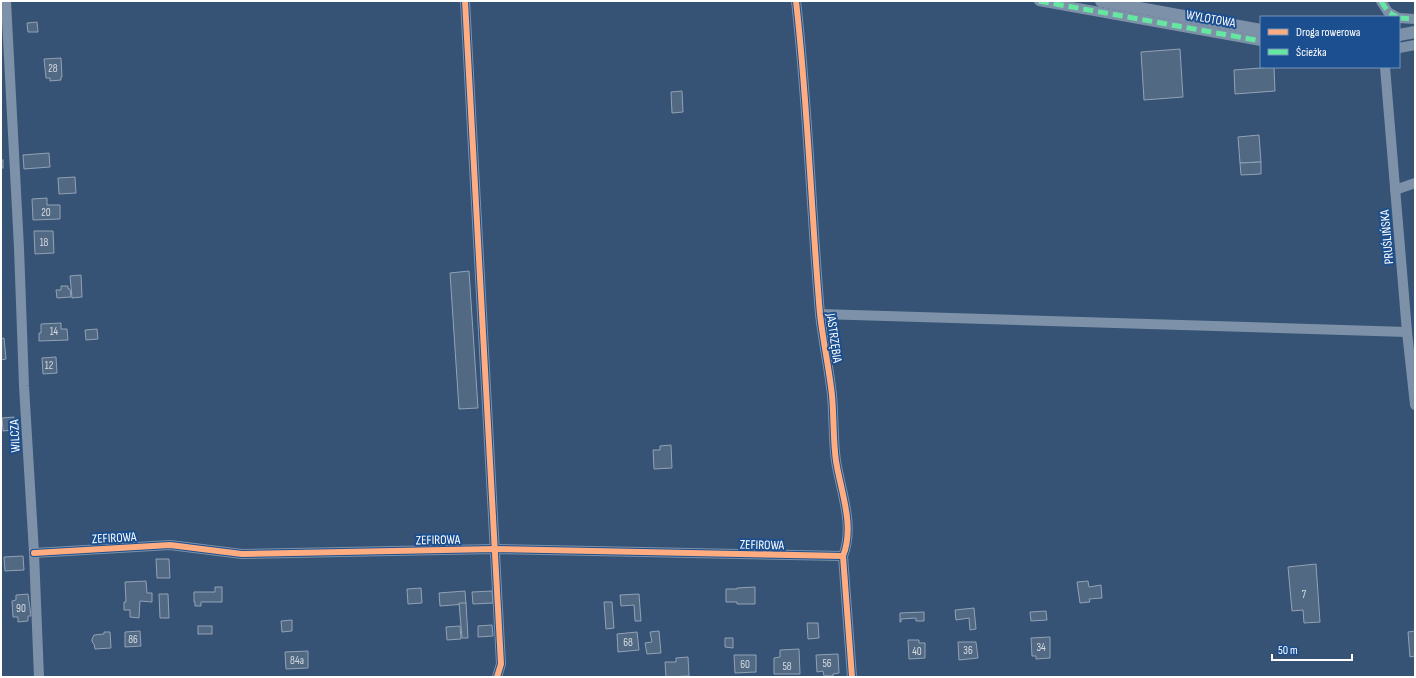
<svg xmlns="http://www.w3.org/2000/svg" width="1416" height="678" font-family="'Sofia Sans Condensed',sans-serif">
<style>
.building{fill:#526984;stroke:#92a2b6}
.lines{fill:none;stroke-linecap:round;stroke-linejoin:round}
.minor{stroke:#7d92a8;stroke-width:10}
.tertiary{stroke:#7d92a8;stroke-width:12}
.quiet{stroke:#66e7a1;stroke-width:5;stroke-dasharray:10 5;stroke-linecap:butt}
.cycleway-casing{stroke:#1b4f8f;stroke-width:8}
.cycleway{stroke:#ffac80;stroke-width:6}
.labels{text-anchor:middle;stroke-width:4;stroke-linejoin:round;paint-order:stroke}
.number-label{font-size:11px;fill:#d4dae0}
.street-label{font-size:13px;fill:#fff;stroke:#1b4f8f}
</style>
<rect width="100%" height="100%" fill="#365274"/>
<g class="building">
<polygon points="37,22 38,32 28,32 27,23"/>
<polygon points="1180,49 1183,97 1144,100 1141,52"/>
<polygon points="61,58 62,77 61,77 61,80 50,81 50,78 46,78 44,59"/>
<polygon points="1274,67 1275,91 1235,94 1234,70"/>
<polygon points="682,91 683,112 672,113 671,92"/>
<polygon points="1259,135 1261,162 1240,163 1238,137"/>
<polygon points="49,153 50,167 24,169 23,155"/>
<rect x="1" y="160" width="2" height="8"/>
<polygon points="1261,162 1261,174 1241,175 1240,163"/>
<polygon points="75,177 76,193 59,194 58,178"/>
<polygon points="47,198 47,205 60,205 60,219 33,220 32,199"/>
<polygon points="34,231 53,231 54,253 35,254"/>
<polygon points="469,271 478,408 459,409 450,273"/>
<polygon points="81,275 82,297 72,298 70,276"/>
<polygon points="61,286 68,286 68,289 70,289 71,297 57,298 56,290 61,290"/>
<polygon points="61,323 61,329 67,329 68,340 39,341 39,333 41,333 41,324"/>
<polygon points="97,329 98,339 86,340 85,330"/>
<polygon points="4,338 6,359 1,360 1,339"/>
<polygon points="56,357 57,373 43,374 42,358"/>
<polygon points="14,417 14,430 3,431 2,418"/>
<polygon points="671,445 672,468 654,469 653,450 660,450 660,446"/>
<polygon points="23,556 24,570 5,571 4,557"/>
<polygon points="156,559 169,559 170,578 157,578"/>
<polygon points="1316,564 1320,622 1304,623 1303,610 1292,611 1288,567"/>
<polygon points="146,581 147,593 152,593 152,602 140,601 139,618 130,617 130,610 124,610 124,602 126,602 125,582"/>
<polygon points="1088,581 1089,587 1101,585 1102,598 1089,599 1090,602 1080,603 1077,582"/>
<polygon points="215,587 222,587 222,602 201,602 201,606 195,606 195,602 194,602 194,592 215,592"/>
<polygon points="755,587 755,604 737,604 737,602 726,602 726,589 737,589 737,588"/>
<polygon points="421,588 422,603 408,604 407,589"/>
<polygon points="465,591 466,604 440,606 439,593"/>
<polygon points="492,591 493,603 473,604 472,592"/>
<polygon points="28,594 31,616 28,616 28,621 18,622 18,617 13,617 12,601 16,600 16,595"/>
<polygon points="159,594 168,594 169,618 160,618"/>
<polygon points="639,594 641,621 635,621 634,605 621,606 620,595"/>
<polygon points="604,602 612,602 614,628 606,629"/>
<polygon points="459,603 466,603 468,638 462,638"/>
<polygon points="974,608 976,629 970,630 969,618 956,620 955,610"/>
<polygon points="1046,611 1047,620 1031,621 1030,612"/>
<polygon points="924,612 924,621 916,621 916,618 901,619 901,622 900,622 900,613"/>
<polygon points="292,620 292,631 282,632 281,621"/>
<polygon points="807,623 818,623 819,638 808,639"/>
<polygon points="492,625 493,636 478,637 478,626"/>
<rect x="198" y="626" width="14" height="8"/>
<polygon points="460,626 461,639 447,640 446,627"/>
<polygon points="140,631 141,646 125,647 125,632"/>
<polygon points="659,631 661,653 647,654 645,643 652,642 650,632"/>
<polygon points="1415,631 1415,656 1410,657 1408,632"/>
<polygon points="104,632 110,632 111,648 95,649 94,644 92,642 92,639 94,635 104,634"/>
<polygon points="637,632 639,650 618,652 617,634"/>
<polygon points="1050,637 1050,658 1036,659 1036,656 1032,656 1031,638"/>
<polygon points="725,638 733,638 733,648 725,647"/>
<polygon points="908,640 919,640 919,643 925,643 925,658 909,659"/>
<polygon points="958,642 976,642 978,658 959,660"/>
<polygon points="799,649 800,674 774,674 774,658 780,657 780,650"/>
<polygon points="308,651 308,668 286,669 285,652"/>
<polygon points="838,654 839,673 833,674 833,676 824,676 823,671 817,672 816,655"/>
<polygon points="734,655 756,655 756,672 735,673"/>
<polygon points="688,657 689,676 666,677 665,662 676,662 676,658"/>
</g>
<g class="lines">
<g class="minor">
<polyline points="6,1 19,248 24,386 34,553 39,677"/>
<polyline points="465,1 501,664 497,677"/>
<path d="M 796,1 C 808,105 811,210 820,314 C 823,341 829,368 832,395 C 834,417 833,440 836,461 C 841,492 855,526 843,556 L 852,677"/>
<polyline points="1039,1 1261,41"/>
<polyline points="1381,1 1388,12 1397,17"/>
<polyline points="1399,18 1415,19"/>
<polyline points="1399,48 1415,45"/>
<polyline points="1385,67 1407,332 1415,405"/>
<polyline points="1395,190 1415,183"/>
<polyline points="820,314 1407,332"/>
<polyline points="34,553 170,545 242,554 494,549 843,556"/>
</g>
<g class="tertiary">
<polyline points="1101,1 1261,30"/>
<polyline points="1399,35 1415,32"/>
</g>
<g class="quiet">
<polyline points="1039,1 1261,41"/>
<polyline points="1381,1 1388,12 1397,17"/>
<polyline points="1399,18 1415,19"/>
</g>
<g class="cycleway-casing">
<g id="cycleway">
<polyline points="465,1 501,664 497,677"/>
<path d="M 796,1 C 808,105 811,210 820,314 C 823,341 829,368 832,395 C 834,417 833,440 836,461 C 841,492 855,526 843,556 L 852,677"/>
<polyline points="34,553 170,545 242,554 494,549 843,556"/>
</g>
</g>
<use href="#cycleway" class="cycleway"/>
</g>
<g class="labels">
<g class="number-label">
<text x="53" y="72">28</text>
<text x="46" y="216">20</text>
<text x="44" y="246">18</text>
<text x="54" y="335">14</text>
<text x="49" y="369">12</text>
<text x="1304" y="598">7</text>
<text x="21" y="612">90</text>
<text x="133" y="643">86</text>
<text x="628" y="646">68</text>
<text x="1041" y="651">34</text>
<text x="968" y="654">36</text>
<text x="917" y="655">40</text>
<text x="297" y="664">84a</text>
<text x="827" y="667">56</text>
<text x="745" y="668">60</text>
<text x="787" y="670">58</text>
</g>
<g class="street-label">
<text transform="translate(1211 18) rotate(10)" y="5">WYLOTOWA</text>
<text transform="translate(1386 237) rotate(-95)" y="5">PRUŚLIŃSKA</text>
<text transform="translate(835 338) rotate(82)" y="5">JASTRZĘBIA</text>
<text transform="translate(14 436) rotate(-93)" y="5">WILCZA</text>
<text transform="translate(114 537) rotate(-3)" y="5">ZEFIROWA</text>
<text transform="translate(438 539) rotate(-1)" y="5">ZEFIROWA</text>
<text transform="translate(762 544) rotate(1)" y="5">ZEFIROWA</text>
</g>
</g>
<rect width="1416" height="678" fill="none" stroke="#ffffff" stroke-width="4"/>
<rect x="1260" y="16" width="140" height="52" fill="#1b4f8f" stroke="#7695bc"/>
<rect x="1268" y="29" width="20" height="6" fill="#ffac80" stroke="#7695bc"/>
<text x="1296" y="36" font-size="12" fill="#ffffff">Droga rowerowa</text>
<rect x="1268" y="49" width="20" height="6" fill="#66e7a1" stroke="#7695bc"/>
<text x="1296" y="56" font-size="12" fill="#ffffff">Ścieżka</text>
<path d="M1272 654v6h80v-6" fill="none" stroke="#ffffff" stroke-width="2"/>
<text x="1278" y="654" font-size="12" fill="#ffffff" stroke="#1b4f8f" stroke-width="3" paint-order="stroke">50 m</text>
</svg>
